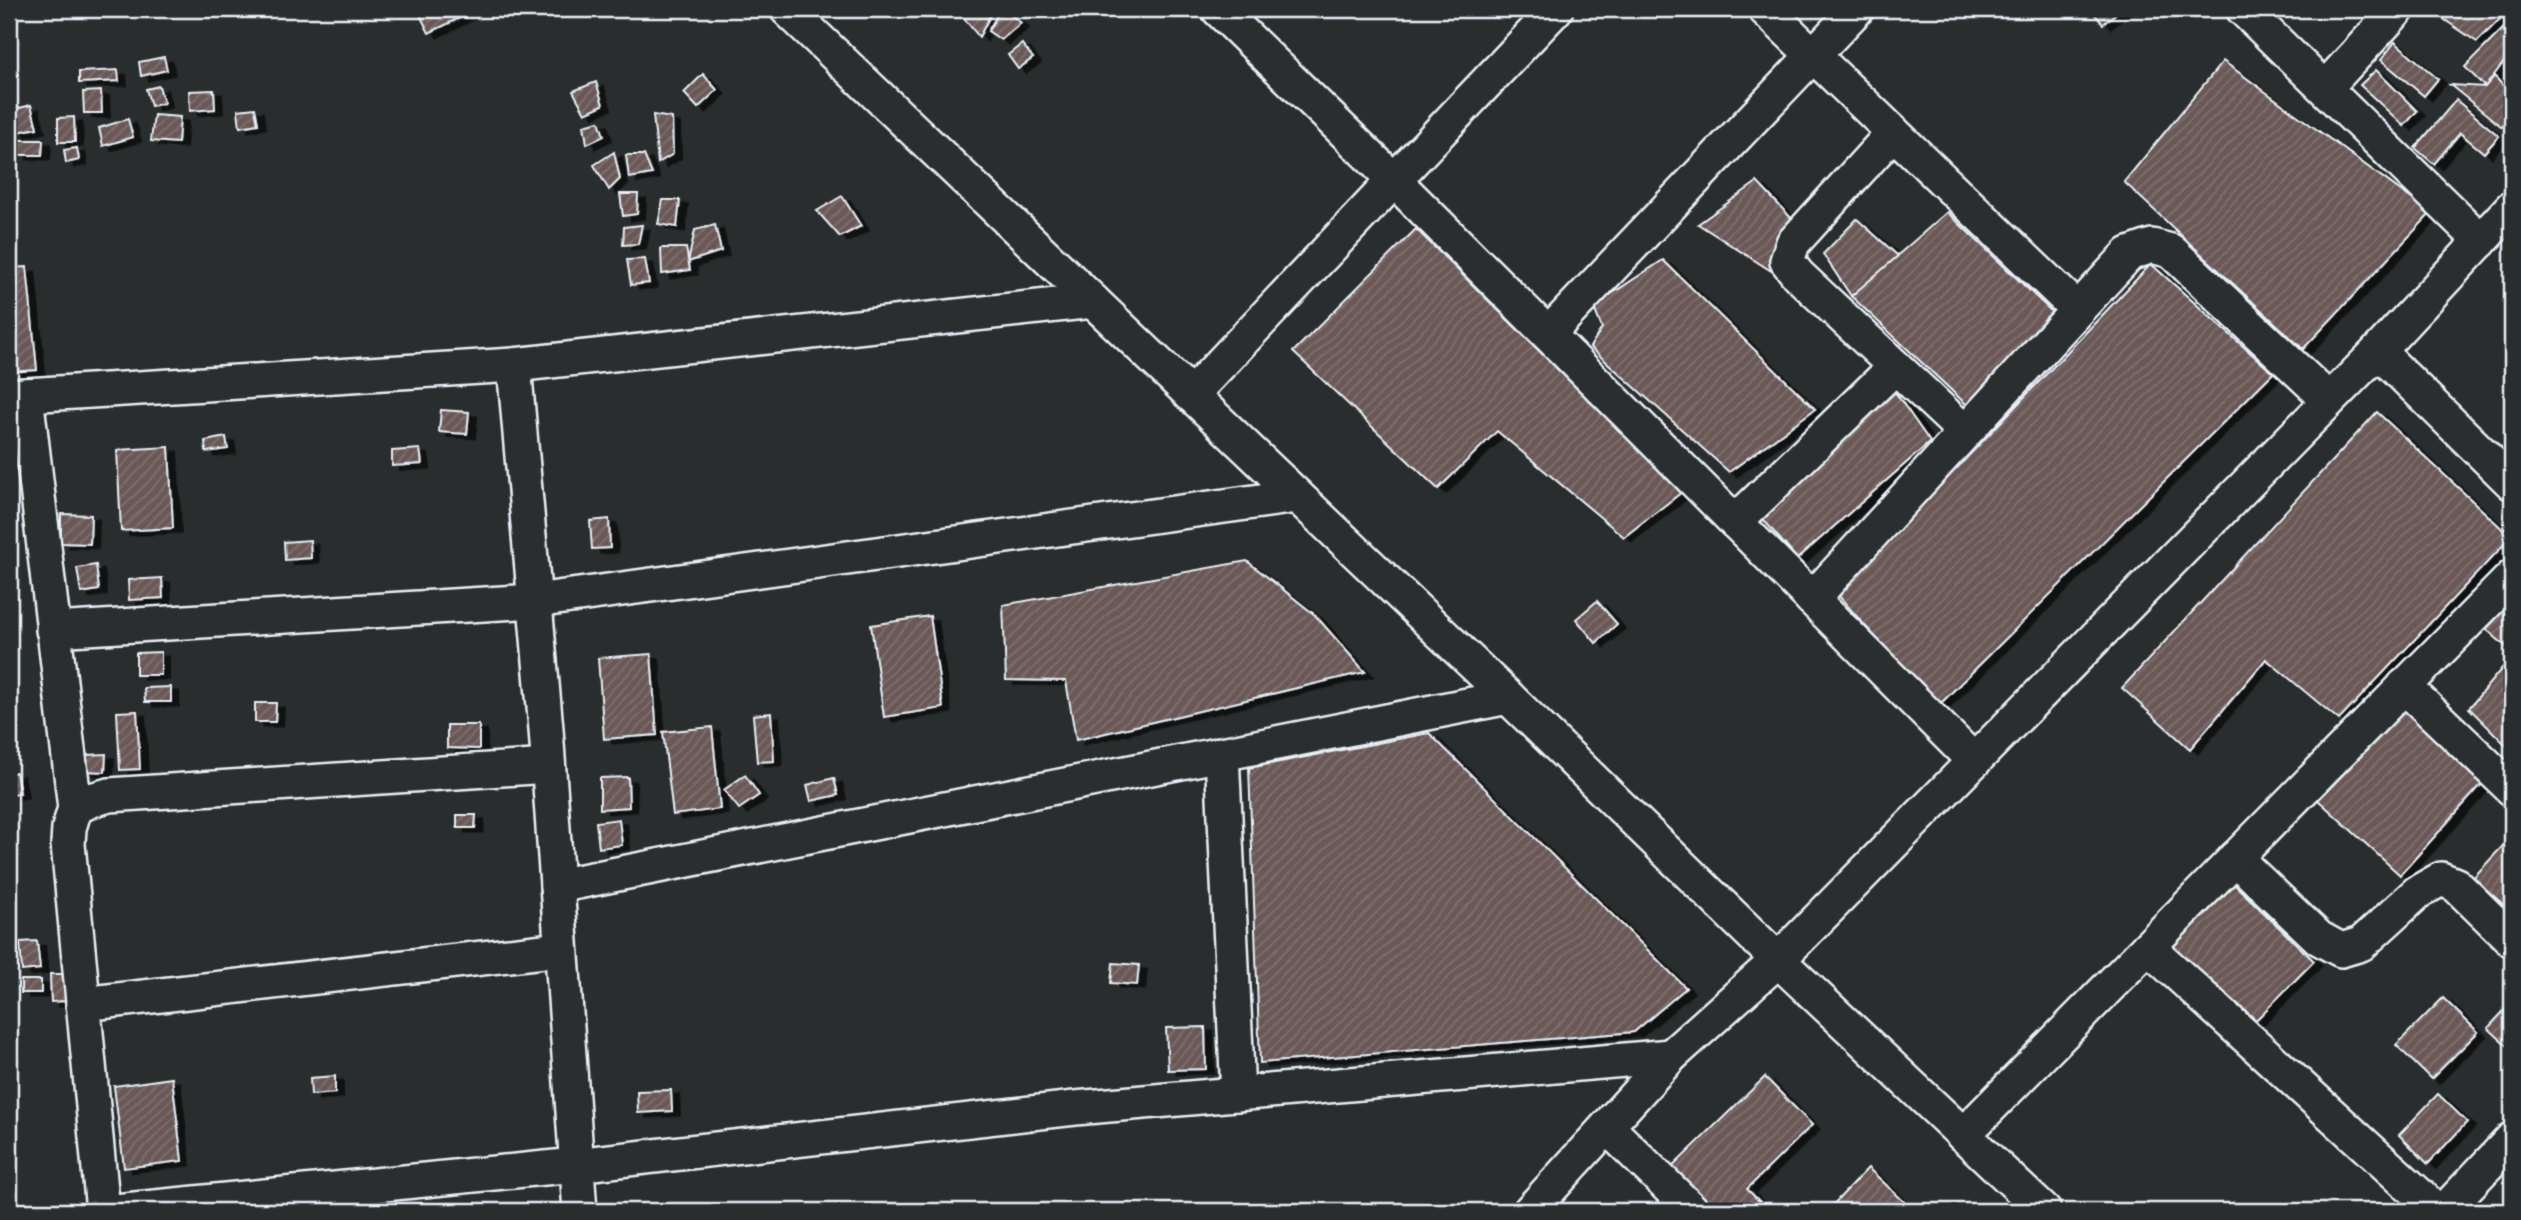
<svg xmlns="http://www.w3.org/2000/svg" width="2521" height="1220" font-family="'Indie Flower',sans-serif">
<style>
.building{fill:url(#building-hatch);stroke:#e8f1f8;stroke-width:2;filter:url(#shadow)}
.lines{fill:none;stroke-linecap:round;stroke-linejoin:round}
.street-casing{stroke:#e8f1f8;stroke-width:38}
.street{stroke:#2a2d2e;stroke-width:33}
</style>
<defs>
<pattern id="building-hatch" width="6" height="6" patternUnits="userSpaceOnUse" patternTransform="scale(1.75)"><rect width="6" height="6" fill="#6a5857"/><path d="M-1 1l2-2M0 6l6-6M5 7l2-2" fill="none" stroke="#7f7070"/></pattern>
<filter id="shadow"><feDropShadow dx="8" dy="4.5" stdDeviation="0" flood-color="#0009"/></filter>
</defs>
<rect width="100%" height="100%" fill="#2a2d2e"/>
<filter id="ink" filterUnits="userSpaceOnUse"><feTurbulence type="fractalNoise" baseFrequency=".0143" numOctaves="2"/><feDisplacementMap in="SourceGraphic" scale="14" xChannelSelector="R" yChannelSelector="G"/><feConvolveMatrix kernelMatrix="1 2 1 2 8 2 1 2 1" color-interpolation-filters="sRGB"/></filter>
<g filter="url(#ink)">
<g class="building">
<polygon points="417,9 478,9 429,33"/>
<polygon points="962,9 993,10 979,37 959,12"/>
<polygon points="1001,9 1005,9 1021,23 1001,40 988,31"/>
<polygon points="2090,9 2121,9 2103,24"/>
<polygon points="2429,9 2510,9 2477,42"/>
<polygon points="2512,20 2512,51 2485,87 2465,67"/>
<polygon points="2395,42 2438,79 2424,96 2381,60"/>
<polygon points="1022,44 1033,58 1018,69 1008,55"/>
<polygon points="164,57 167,70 141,76 139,62"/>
<polygon points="2223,61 2431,213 2303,349 2124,182"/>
<polygon points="118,70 119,81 79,83 79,72"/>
<polygon points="2376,70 2417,111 2404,126 2360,85"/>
<polygon points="703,74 717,90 698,108 684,93"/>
<polygon points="2494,76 2512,95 2512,104 2502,127 2450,85 2485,87"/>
<polygon points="596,82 603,105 585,113 573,91"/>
<polygon points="159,86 164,103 151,106 146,89"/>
<polygon points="214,90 215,109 190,111 189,91"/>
<polygon points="101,91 102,113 84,113 83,92"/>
<polygon points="2456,100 2499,136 2484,153 2460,133 2434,164 2415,148"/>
<polygon points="31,105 37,128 18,132 12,110"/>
<polygon points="255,108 258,124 240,127 238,110"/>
<polygon points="154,115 180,117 178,143 151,141"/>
<polygon points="653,115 672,118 673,154 658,163"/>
<polygon points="74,117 75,142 58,142 58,118"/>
<polygon points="128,119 133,137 103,146 99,128"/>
<polygon points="599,121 604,136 587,144 584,125"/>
<polygon points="18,140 43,140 42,155 19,155"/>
<polygon points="77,148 79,160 66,163 64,150"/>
<polygon points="614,152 620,179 609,190 594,165"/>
<polygon points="626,155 644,155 652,174 629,178"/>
<polygon points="1757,182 1793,220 1779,276 1698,224"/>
<polygon points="620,194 638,194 637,214 623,216"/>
<polygon points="842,196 861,226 840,237 817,211"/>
<polygon points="663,200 680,200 677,227 658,224"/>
<polygon points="1947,212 2052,312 1967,405 1851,296"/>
<polygon points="1857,219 1898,256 1851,296 1823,254"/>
<polygon points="642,225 638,244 623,245 624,227"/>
<polygon points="715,225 721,251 688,262 695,230"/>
<polygon points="1416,229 1682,492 1624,537 1497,431 1438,489 1293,352"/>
<polygon points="661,248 686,248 690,270 662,274"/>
<polygon points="645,259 649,283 631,285 627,260"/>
<polygon points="1663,260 1815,409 1729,472 1590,347 1602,328 1593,306"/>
<polygon points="2151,264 2273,373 1937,707 1837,594"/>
<polygon points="27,267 37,370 9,372 9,268"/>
<polygon points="1890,385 1930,442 1797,559 1757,512"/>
<polygon points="441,410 469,412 467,434 439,432"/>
<polygon points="2377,412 2511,537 2339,720 2266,659 2190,749 2122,688"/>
<polygon points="226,437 228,449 206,452 205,441"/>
<polygon points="169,447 173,528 121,531 117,450"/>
<polygon points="420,449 422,464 392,466 392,451"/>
<polygon points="61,514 91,515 90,544 61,543"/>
<polygon points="609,519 610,548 592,549 590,521"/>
<polygon points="310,540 311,558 285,560 284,542"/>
<polygon points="1247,561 1315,615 1365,672 1076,740 1066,681 1006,680 1003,605"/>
<polygon points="96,565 99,590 81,593 77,568"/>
<polygon points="162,578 163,598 129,600 128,580"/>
<polygon points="1597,601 1617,624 1596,643 1576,619"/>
<polygon points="2512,601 2512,652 2486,629"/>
<polygon points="930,616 943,708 884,717 871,625"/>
<polygon points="161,652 161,675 136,675 136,653"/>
<polygon points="651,654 657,735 604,739 598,658"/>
<polygon points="2512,656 2512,751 2469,708"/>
<polygon points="171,687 171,702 145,702 144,688"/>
<polygon points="255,703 276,703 275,722 255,722"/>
<polygon points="2407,708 2482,784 2400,875 2318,800"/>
<polygon points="137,711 140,769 120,770 117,712"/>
<polygon points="771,713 774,761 757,762 753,715"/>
<polygon points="447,725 479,725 479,749 447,748"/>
<polygon points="712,727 720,809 673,815 663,732"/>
<polygon points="1429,733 1686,988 1634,1032 1260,1063 1249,768"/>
<polygon points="106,754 105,772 86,771 87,755"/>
<polygon points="16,772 20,793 9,795 9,774"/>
<polygon points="745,775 759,795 739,809 724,790"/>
<polygon points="628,777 629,807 600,809 600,778"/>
<polygon points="834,778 838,795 811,801 807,785"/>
<polygon points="457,815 476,815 475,828 457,828"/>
<polygon points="619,819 622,845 599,848 596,822"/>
<polygon points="2512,836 2512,912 2473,878"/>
<polygon points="2233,883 2314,961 2256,1020 2168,943"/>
<polygon points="37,941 40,969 22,971 20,942"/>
<polygon points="1113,963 1139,965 1137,985 1111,983"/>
<polygon points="50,974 65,974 65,1001 51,1002"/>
<rect x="21" y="980" width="20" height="13"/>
<polygon points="2443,998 2478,1032 2431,1079 2396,1045"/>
<polygon points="2512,1002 2512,1050 2488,1028"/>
<polygon points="1205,1027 1206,1069 1168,1070 1166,1028"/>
<polygon points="335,1076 335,1093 311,1095 310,1078"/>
<polygon points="1765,1077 1812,1125 1747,1189 1769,1211 1703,1211 1666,1173"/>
<polygon points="172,1078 182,1161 124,1168 114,1086"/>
<polygon points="671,1090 672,1111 638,1113 637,1091"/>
<polygon points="2438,1094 2467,1122 2428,1164 2399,1135"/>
<polygon points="1868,1168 1914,1211 1827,1211"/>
</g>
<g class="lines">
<g class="street-casing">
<g id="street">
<polyline points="787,9 1508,697 1778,960 2044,1211"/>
<polyline points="1218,9 1393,179 1974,761"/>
<polyline points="1765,9 2077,309"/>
<polyline points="2243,9 2481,241"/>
<polyline points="2325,88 2398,9"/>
<polyline points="1893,133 1793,243 1787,261 1798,275 1965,432"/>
<polyline points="1548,334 1857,9"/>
<polyline points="2378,351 2512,483"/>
<polyline points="514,365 546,729 580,1211"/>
<polyline points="26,395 75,808 69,828 68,844 103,1211"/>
<polyline points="1191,395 1556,9"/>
<polyline points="9,396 514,365 1093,301"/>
<polyline points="1735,522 1894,368"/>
<polyline points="1812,599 2129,254 2152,246 2171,251 2329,400"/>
<polyline points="53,630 535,601 1297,496"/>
<polyline points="2404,686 2512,789"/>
<polyline points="1222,754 1238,1094"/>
<polyline points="75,808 91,800 109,795 548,766"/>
<polyline points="2235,858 2319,938 2341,950 2361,944 2418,892 2441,879 2456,885 2512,940"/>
<polyline points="557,886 1508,697"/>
<polyline points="2148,947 2437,1211"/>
<polyline points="83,1004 561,949"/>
<polyline points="1607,1127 1693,1211"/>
<polyline points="1963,1135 2512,577"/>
<polyline points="115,1211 575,1165 1075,1108 1671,1056"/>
<polyline points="1530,1211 1671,1056 1778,960 2378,351 2512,207"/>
<polyline points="2444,1211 2512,1139"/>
</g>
</g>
<use href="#street" class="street"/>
</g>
</g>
<rect width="2521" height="1220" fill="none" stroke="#2a2d2e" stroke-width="35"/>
<rect x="18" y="18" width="2486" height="1185" fill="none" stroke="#e8f1f8" stroke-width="2.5" filter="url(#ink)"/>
</svg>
